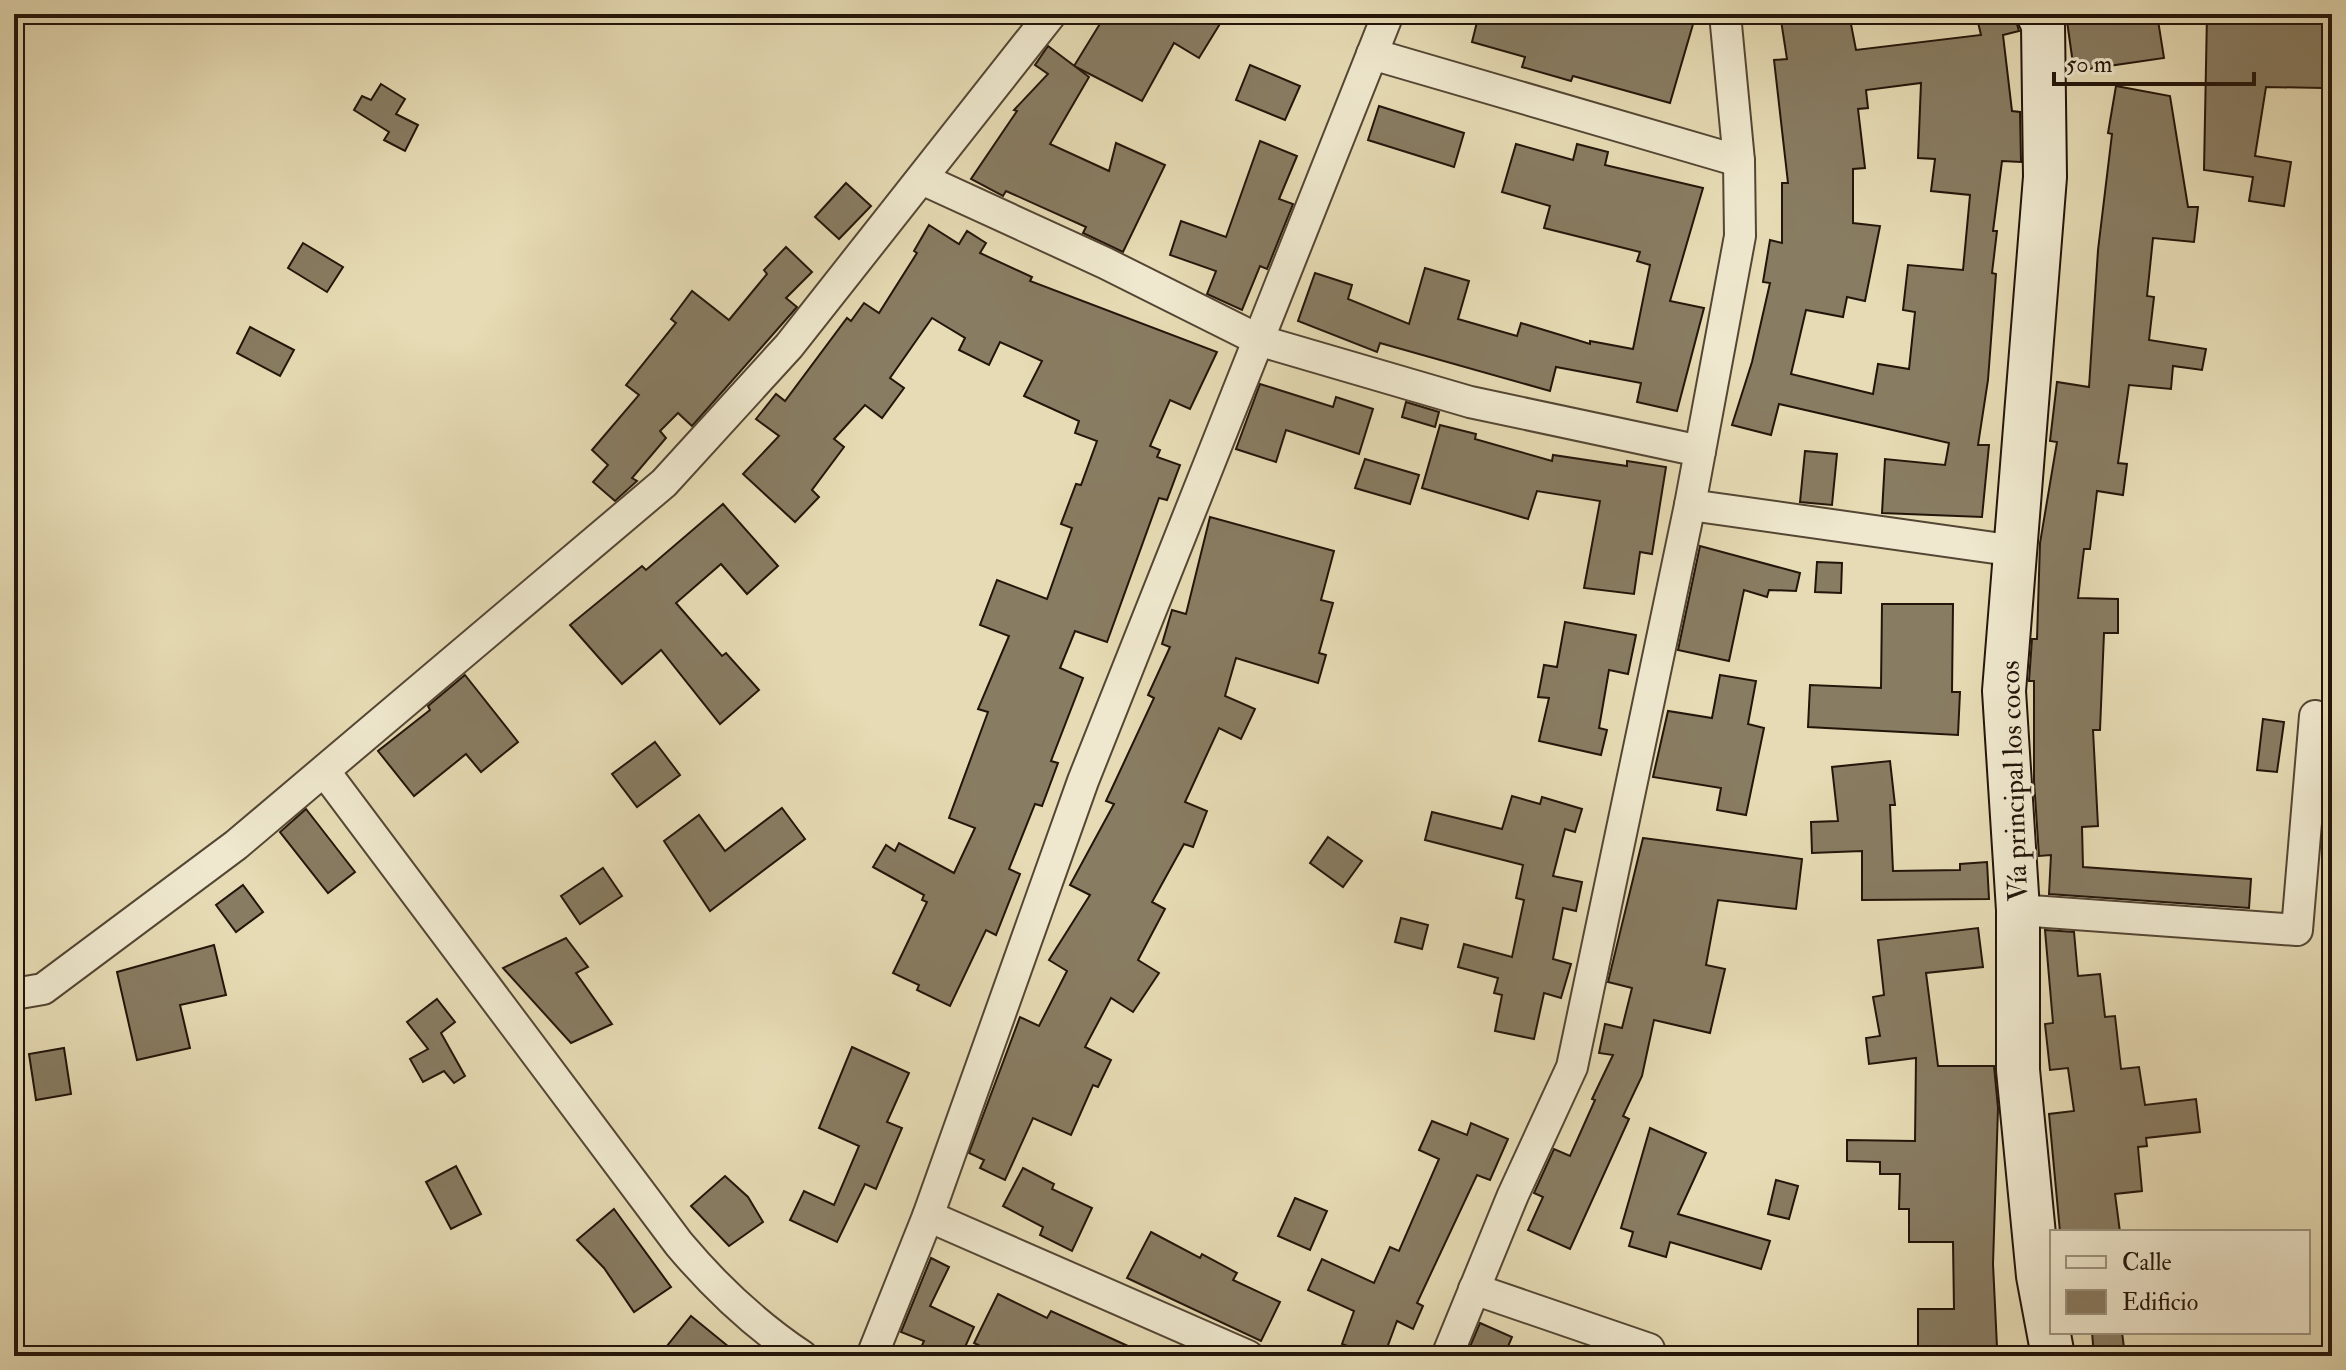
<svg xmlns="http://www.w3.org/2000/svg" width="2346" height="1370" font-family="'IM FELL Double Pica',serif">
<style>
.building{fill:#887c62;stroke:#23150a;stroke-width:2;fill-rule:evenodd}
.lines{fill:none;stroke-linecap:round;stroke-linejoin:round}
.street-casing{stroke:#544634;stroke-width:34}
.secondary-casing{stroke:#23150a;stroke-width:46}
.street{stroke:#efe8ce;stroke-width:30}
.secondary{stroke:#efe8ce;stroke-width:42}
.labels{text-anchor:middle;stroke-width:6;stroke-linejoin:round;paint-order:stroke}
.street-label{font-size:28px;fill:#23150a;stroke:#efe8ce}
</style>
<rect width="100%" height="100%" fill="#e6dbb4"/>
<filter id="stains"><feTurbulence type="fractalNoise" baseFrequency=".0025" numOctaves="4"/><feColorMatrix values="0 0 0 0 .2 0 0 0 0 .09 0 0 0 0 .02 0 0 0 .5 -.17"/></filter>
<radialGradient id="worn" r=".72"><stop offset=".6" stop-color="#630" stop-opacity="0"/><stop offset="1" stop-color="#630" stop-opacity=".3"/></radialGradient>
<g class="building">
<polygon points="1106,14 1226,14 1199,58 1174,43 1142,101 1074,66"/>
<polygon points="1479,14 1696,14 1670,103 1573,76 1571,81 1522,67 1525,57 1472,42"/>
<path d="M 1780,14 L 1849,14 L 1856,50 L 1981,35 L 1976,14 L 2014,14 L 2019,31 L 2003,35 L 2012,111 L 2020,112 L 2021,162 L 2002,161 L 1993,231 L 1997,231 L 1992,273 L 1996,274 L 1988,380 L 1978,445 L 1989,445 L 1982,517 L 1882,513 L 1885,459 L 1945,465 L 1949,443 L 1779,404 L 1771,435 L 1732,425 L 1752,362 L 1770,283 L 1763,282 L 1770,240 L 1782,243 L 1782,183 L 1788,183 L 1774,60 L 1787,59 ZM 1921,83 L 1918,158 L 1935,159 L 1931,191 L 1970,195 L 1963,270 L 1908,265 L 1903,310 L 1915,312 L 1909,369 L 1878,364 L 1873,394 L 1791,374 L 1806,310 L 1843,317 L 1847,297 L 1865,301 L 1880,226 L 1853,223 L 1853,169 L 1865,168 L 1858,109 L 1868,108 L 1866,90 Z"/>
<polygon points="2066,14 2157,14 2164,58 2074,71"/>
<polygon points="2207,14 2328,14 2332,78 2323,78 2323,88 2266,87 2255,156 2291,162 2284,206 2249,201 2253,177 2204,170"/>
<polygon points="1048,46 1089,77 1050,144 1109,171 1116,143 1165,165 1123,252 1083,233 1086,227 1006,191 1003,196 971,179 1017,111 1014,110 1048,74 1035,65"/>
<polygon points="1250,65 1300,86 1285,120 1236,100"/>
<polygon points="381,84 405,99 396,114 418,125 405,151 384,140 389,132 354,110 362,96 371,100"/>
<polygon points="2116,86 2170,96 2188,207 2198,207 2194,242 2153,238 2147,296 2154,297 2149,340 2206,349 2202,370 2173,366 2171,389 2129,385 2118,463 2127,464 2123,495 2097,491 2090,549 2084,549 2078,598 2118,599 2118,633 2104,633 2100,730 2093,730 2098,826 2082,827 2083,867 2251,879 2249,908 2049,894 2051,855 2039,856 2034,781 2034,681 2029,681 2032,639 2037,639 2040,543 2057,442 2050,441 2057,382 2089,387 2098,250 2112,134 2108,133"/>
<polygon points="1379,106 1464,133 1454,167 1368,140"/>
<polygon points="1260,141 1297,156 1279,199 1293,204 1267,269 1260,266 1242,310 1207,294 1216,271 1170,255 1181,221 1226,237"/>
<polygon points="1516,144 1573,160 1577,144 1608,152 1605,165 1703,188 1670,301 1704,308 1677,411 1637,402 1641,383 1556,367 1550,391 1380,343 1377,352 1298,321 1315,273 1352,285 1348,299 1409,324 1425,268 1469,281 1458,319 1517,336 1521,323 1590,344 1590,341 1633,349 1650,265 1637,261 1640,252 1544,228 1550,206 1502,192"/>
<polygon points="846,183 871,206 839,239 815,217"/>
<polygon points="929,225 959,244 967,231 986,243 980,253 1032,277 1030,281 1217,352 1190,409 1170,400 1150,446 1160,450 1157,457 1180,465 1167,500 1159,498 1107,642 1075,631 1060,668 1083,678 1051,761 1058,763 1042,806 1035,804 1009,869 1020,874 996,935 986,930 950,1006 917,990 919,985 893,973 927,902 922,900 924,895 873,867 886,845 895,851 899,843 954,873 975,828 949,818 988,712 978,709 1009,636 980,625 997,580 1047,599 1072,528 1061,524 1076,484 1081,485 1097,441 1075,433 1079,421 1024,396 1042,361 1000,342 989,365 959,350 965,338 932,318 890,378 904,388 882,418 865,405 834,439 844,447 812,490 819,497 795,522 743,474 779,436 756,419 776,394 785,401 847,318 851,321 864,303 879,313 917,253 914,251"/>
<polygon points="303,243 343,267 327,292 288,268"/>
<polygon points="786,247 812,272 786,298 797,307 692,426 678,413 660,431 666,438 632,478 637,481 615,501 593,482 608,465 592,450 639,395 626,385 676,323 671,319 692,291 729,320 767,274 764,270"/>
<polygon points="250,327 294,350 280,376 237,353"/>
<polygon points="1260,384 1333,407 1336,397 1373,409 1359,454 1286,430 1276,462 1236,449"/>
<polygon points="1406,402 1439,412 1435,427 1402,417"/>
<polygon points="1440,425 1476,434 1475,439 1552,461 1553,455 1627,466 1627,461 1666,467 1652,554 1640,552 1634,594 1584,588 1600,501 1537,491 1528,519 1422,488"/>
<polygon points="1805,451 1837,454 1832,505 1800,502"/>
<polygon points="1365,459 1419,475 1410,504 1355,488"/>
<polygon points="723,504 778,566 747,594 721,564 676,603 722,656 726,653 759,690 720,724 661,650 622,684 570,625 642,566 646,570"/>
<polygon points="1210,517 1334,551 1321,600 1333,603 1319,653 1326,655 1318,683 1236,658 1225,696 1255,709 1241,739 1219,728 1185,802 1207,811 1193,847 1184,844 1152,902 1165,909 1138,960 1159,973 1133,1012 1111,998 1085,1047 1111,1060 1098,1087 1093,1085 1071,1135 1033,1118 1005,1180 980,1168 984,1160 969,1153 1020,1017 1039,1026 1067,971 1049,960 1090,895 1070,885 1114,804 1106,801 1154,698 1148,695 1170,647 1162,644 1172,610 1186,614"/>
<polygon points="1700,546 1800,573 1796,591 1769,590 1767,597 1744,590 1729,661 1678,650"/>
<polygon points="1817,562 1842,563 1841,593 1815,592"/>
<polygon points="1882,604 1953,604 1952,692 1960,692 1958,735 1808,727 1810,685 1881,688"/>
<polygon points="1565,622 1636,635 1628,674 1609,670 1599,728 1607,730 1601,755 1539,741 1549,698 1538,697 1544,665 1557,667"/>
<polygon points="465,675 518,742 481,772 466,754 414,796 378,751 430,710 428,706"/>
<polygon points="1720,675 1756,681 1748,724 1764,728 1746,815 1717,810 1721,788 1653,777 1668,711 1712,718"/>
<polygon points="2263,719 2284,722 2277,772 2257,770"/>
<polygon points="655,742 680,775 637,807 612,774"/>
<polygon points="1890,761 1895,805 1890,805 1893,871 1960,870 1960,864 1987,862 1989,899 1862,900 1862,851 1812,853 1811,822 1838,821 1832,767"/>
<polygon points="1512,796 1540,804 1542,797 1582,809 1575,832 1565,829 1553,876 1582,882 1576,911 1563,908 1553,959 1571,964 1561,998 1544,993 1534,1039 1495,1031 1502,995 1494,993 1498,978 1458,967 1464,944 1512,957 1524,900 1516,898 1523,865 1425,840 1432,812 1502,829"/>
<polygon points="782,808 805,839 710,911 664,841 699,815 725,851"/>
<polygon points="306,809 355,872 328,893 280,832"/>
<polygon points="1328,837 1362,861 1343,887 1310,863"/>
<polygon points="1643,838 1802,859 1796,909 1718,900 1706,965 1725,969 1710,1033 1654,1020 1642,1076 1623,1116 1629,1119 1570,1249 1528,1230 1543,1197 1534,1193 1554,1149 1570,1156 1595,1100 1592,1099 1613,1055 1599,1053 1605,1024 1622,1028 1632,988 1608,982"/>
<polygon points="603,868 622,896 580,924 561,896"/>
<polygon points="243,885 263,912 236,932 216,905"/>
<polygon points="1401,918 1428,925 1422,949 1395,942"/>
<polygon points="1978,928 1983,967 1926,973 1938,1066 1994,1066 1998,1108 1993,1264 1997,1347 1918,1348 1918,1309 1954,1309 1953,1242 1909,1242 1909,1209 1899,1209 1900,1174 1880,1174 1880,1162 1847,1161 1847,1140 1915,1141 1916,1058 1869,1064 1866,1038 1880,1036 1873,997 1884,995 1878,940"/>
<polygon points="2045,930 2074,932 2078,976 2100,974 2105,1017 2115,1016 2121,1069 2139,1067 2145,1105 2196,1099 2200,1132 2146,1138 2147,1146 2138,1147 2142,1191 2115,1194 2120,1232 2060,1232 2049,1114 2074,1111 2068,1068 2050,1070 2045,1024 2053,1023"/>
<polygon points="566,938 588,967 576,973 612,1024 571,1043 503,968"/>
<polygon points="214,945 226,995 180,1005 190,1048 137,1060 117,972"/>
<polygon points="437,999 455,1022 441,1033 465,1076 454,1083 444,1071 423,1082 410,1059 428,1049 407,1022"/>
<polygon points="852,1047 909,1073 887,1122 902,1128 876,1189 865,1184 837,1242 790,1220 804,1191 834,1205 859,1146 819,1128"/>
<polygon points="64,1048 71,1094 36,1100 29,1054"/>
<polygon points="1432,1121 1467,1135 1471,1123 1508,1139 1490,1180 1477,1175 1417,1303 1423,1306 1413,1329 1397,1321 1384,1356 1374,1356 1342,1344 1354,1311 1308,1290 1322,1259 1374,1283 1390,1247 1399,1251 1439,1159 1419,1150"/>
<polygon points="1650,1128 1706,1153 1678,1214 1770,1241 1761,1269 1670,1242 1666,1257 1629,1246 1633,1232 1621,1228"/>
<polygon points="456,1166 481,1214 451,1229 426,1182"/>
<polygon points="1023,1168 1054,1184 1052,1189 1092,1208 1072,1251 1040,1235 1043,1227 1003,1206"/>
<polygon points="725,1176 748,1197 763,1222 729,1246 691,1206"/>
<polygon points="1776,1180 1798,1186 1789,1219 1768,1214"/>
<polygon points="1295,1198 1327,1211 1310,1250 1278,1236"/>
<polygon points="614,1209 671,1287 634,1312 604,1268 577,1240"/>
<polygon points="1151,1232 1200,1258 1202,1254 1237,1273 1233,1280 1280,1302 1261,1341 1127,1278"/>
<polygon points="931,1258 949,1267 930,1306 974,1327 961,1356 917,1356 924,1341 901,1332"/>
<polygon points="998,1294 1047,1318 1051,1311 1150,1356 1000,1356 974,1343"/>
<polygon points="691,1316 740,1356 659,1356"/>
<polygon points="1480,1323 1512,1337 1504,1356 1466,1356"/>
<polygon points="2092,1332 2122,1332 2125,1356 2094,1356"/>
</g>
<g class="lines">
<g class="street-casing">
<g id="street">
<polyline points="1372,54 1739,161"/>
<polyline points="922,179 1105,263 1261,341 1470,402 1700,451"/>
<polyline points="1690,505 2016,551"/>
<path d="M 325,772 L 679,1244 C 716,1288 754,1324 802,1356"/>
<polyline points="2018,910 2297,930 2315,716"/>
<polyline points="14,994 43,989 236,845 664,483 789,346 1051,14"/>
<polyline points="928,1216 1248,1356"/>
<polyline points="1474,1289 1649,1349 1647,1356"/>
<polyline points="872,1356 928,1216 1083,781 1388,14"/>
<polyline points="1447,1356 1513,1195 1572,1067 1690,505 1740,236 1739,161 1725,14"/>
</g>
</g>
<g class="secondary-casing">
<polyline id="secondary" points="2038,14 2043,25 2045,177 2004,691 2018,910 2018,1070 2038,1276 2053,1356"/>
</g>
<use href="#street" class="street"/>
<use href="#secondary" class="secondary"/>
</g>
<g class="labels">
<g class="street-label">
<text transform="translate(2013 781) rotate(-92)" y="10">Vía principal los cocos</text>
</g>
</g>
<rect width="2346" height="1370" fill="none" stroke="#e6dbb4" stroke-width="48"/>
<rect x="16" y="16" width="2314" height="1338" fill="none" stroke="#23150a" stroke-width="4"/>
<rect x="24" y="24" width="2298" height="1322" fill="none" stroke="#23150a" stroke-width="2"/>
<rect x="2050" y="1230" width="260" height="104" fill="#efe8ce" stroke="#9d9480" stroke-width="2"/>
<rect x="2066" y="1256" width="40" height="12" fill="#efe8ce" stroke="#9d9480" stroke-width="2"/>
<text x="2122" y="1270" font-size="24" fill="#23150a">Calle</text>
<rect x="2066" y="1290" width="40" height="24" fill="#887c62" stroke="#9d9480" stroke-width="2"/>
<text x="2122" y="1310" font-size="24" fill="#23150a">Edificio</text>
<path d="M2054 72v12h200v-12" fill="none" stroke="#23150a" stroke-width="4"/>
<text x="2066" y="72" font-size="24" fill="#23150a" stroke="#efe8ce" stroke-width="6" paint-order="stroke">50 m</text>
<rect width="100%" height="100%" filter="url(#stains)"/>
<rect width="100%" height="100%" fill="url(#worn)"/>
</svg>
